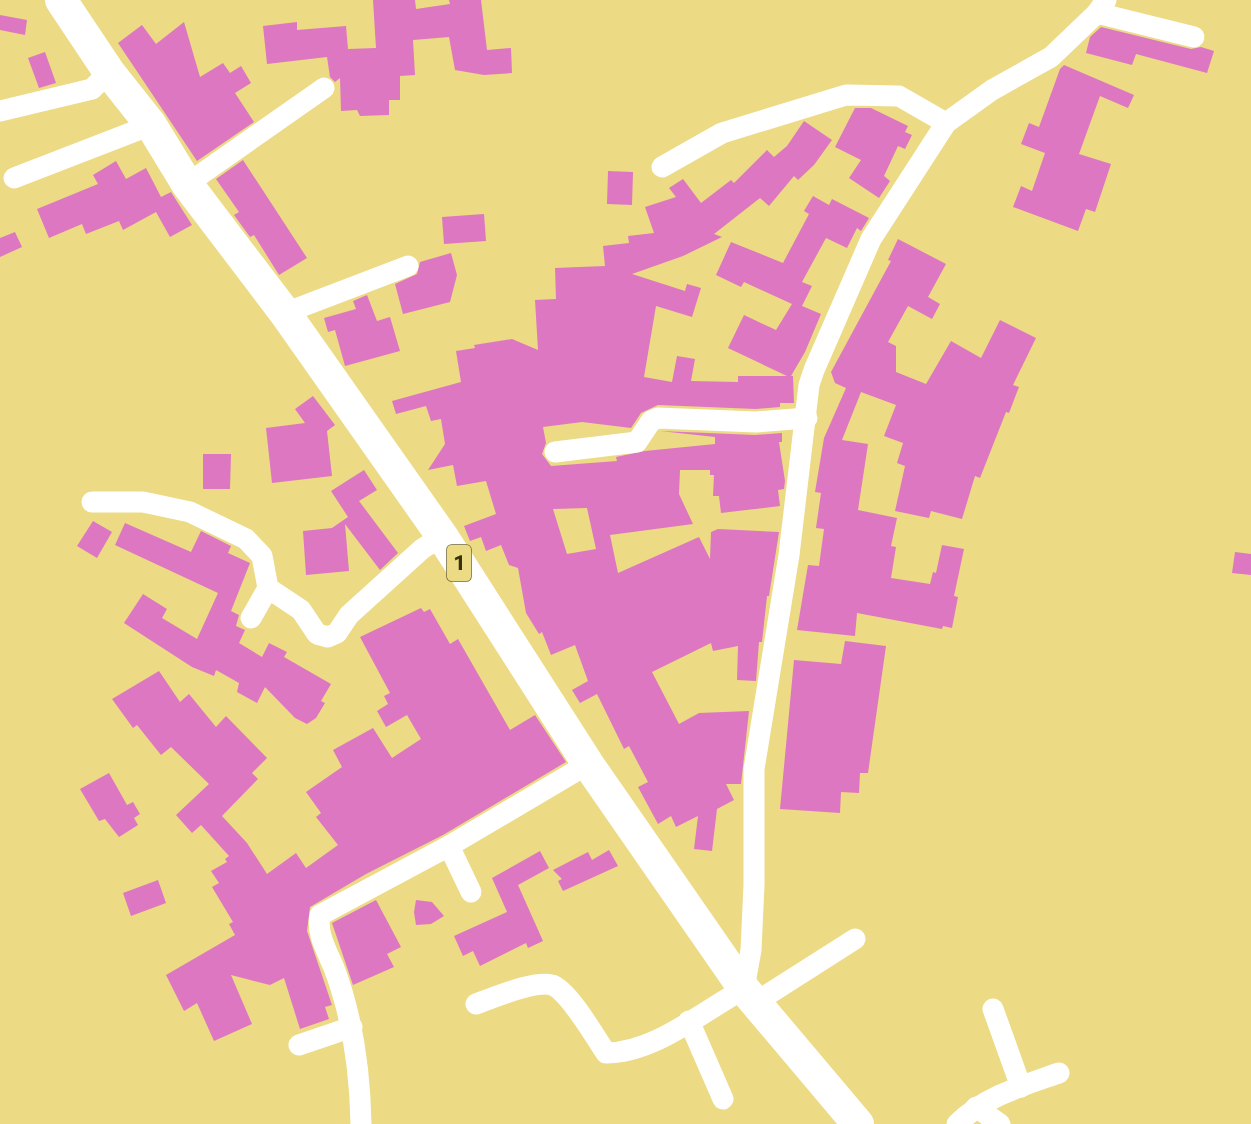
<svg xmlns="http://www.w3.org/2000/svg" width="1251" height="1124" font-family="Commissioner,sans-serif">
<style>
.building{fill:#dd77c2;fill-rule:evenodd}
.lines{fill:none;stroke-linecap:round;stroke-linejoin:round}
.minor{stroke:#fff;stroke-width:21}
.highway{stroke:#fff;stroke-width:32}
.labels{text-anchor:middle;stroke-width:5;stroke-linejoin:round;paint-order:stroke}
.shield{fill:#ecda84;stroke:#6e6430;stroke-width:1.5}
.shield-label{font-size:21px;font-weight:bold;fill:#38310c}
</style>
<rect width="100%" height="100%" fill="#ecda84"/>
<g class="building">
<polygon points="373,0 415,0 416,9 450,4 449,0 481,0 487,50 511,48 512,73 484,75 455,70 449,37 413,40 415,75 400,76 400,100 389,100 389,115 360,116 357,110 341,111 340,78 335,82 330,77 327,57 267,64 263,26 297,22 297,30 346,26 348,49 376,48"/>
<polygon points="0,15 27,20 25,35 0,30"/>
<polygon points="184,22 200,77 223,63 230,73 241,66 251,83 235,93 254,122 197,161 118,43 142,25 156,44"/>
<polygon points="1101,27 1191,49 1201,47 1214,51 1207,73 1136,54 1132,65 1086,53 1090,37"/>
<polygon points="45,52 56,83 39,88 28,58"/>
<polygon points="1064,65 1134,95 1128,108 1100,96 1079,154 1111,164 1095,212 1086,209 1078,231 1013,207 1021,186 1032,191 1045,153 1021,144 1029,123 1039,127 1060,69"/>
<polygon points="855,108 871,108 908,126 905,132 912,135 905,149 898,146 884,176 890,181 879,198 849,178 861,160 835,147"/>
<path d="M 804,121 L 832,140 L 814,165 L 798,180 L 794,176 L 769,206 L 760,198 L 714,234 L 722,237 L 683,256 L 632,274 L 685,291 L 687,284 L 701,288 L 692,317 L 656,306 L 644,377 L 672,382 L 677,356 L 695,359 L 691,381 L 738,382 L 738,376 L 787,376 L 728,348 L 744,315 L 776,330 L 792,304 L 744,282 L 741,287 L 716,275 L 731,242 L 783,263 L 809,214 L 804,211 L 813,196 L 829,205 L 832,199 L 869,218 L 861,231 L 857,228 L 847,248 L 826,238 L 802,282 L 812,286 L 802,306 L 821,314 L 805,352 L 791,376 L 793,376 L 794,403 L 780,403 L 780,407 L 756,409 L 658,405 L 641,413 L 631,428 L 582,422 L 543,427 L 546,443 L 542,454 L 551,466 L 617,461 L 616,457 L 645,451 L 715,444 L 715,437 L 660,431 L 755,435 L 782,433 L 782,442 L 779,442 L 785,481 L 784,489 L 778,490 L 780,506 L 721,513 L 719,496 L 713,496 L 714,475 L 710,475 L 710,470 L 680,470 L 679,494 L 693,524 L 610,535 L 618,573 L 699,537 L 710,559 L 711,532 L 718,529 L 779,532 L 769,596 L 767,596 L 762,642 L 759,642 L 756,681 L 737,680 L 738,646 L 713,651 L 711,643 L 652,672 L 679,724 L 699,713 L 749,711 L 741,784 L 726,784 L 734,800 L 717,809 L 712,851 L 694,849 L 698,816 L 676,827 L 671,816 L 658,824 L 638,787 L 648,782 L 629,746 L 624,749 L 597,694 L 580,703 L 572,690 L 588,681 L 575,645 L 551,655 L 542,632 L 539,634 L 526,613 L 518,568 L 509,565 L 501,545 L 486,551 L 481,537 L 470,541 L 464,526 L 496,514 L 486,481 L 457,486 L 453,465 L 428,470 L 445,444 L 441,419 L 431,421 L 426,406 L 396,414 L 392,401 L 461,382 L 456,351 L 475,348 L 474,345 L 512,339 L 538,350 L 535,300 L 556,299 L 555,268 L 605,266 L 603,246 L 629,243 L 628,236 L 654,233 L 645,207 L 676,197 L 669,188 L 683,179 L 701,203 L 731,180 L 734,183 L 767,150 L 774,157 L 787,146 ZM 587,508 L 596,549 L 567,554 L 553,509 Z"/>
<polygon points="243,160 307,258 279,275 254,235 250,237 234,215 239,212 216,179"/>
<polygon points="116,161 126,179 146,168 161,197 171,192 192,225 170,237 156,212 123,230 119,221 86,234 82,224 49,238 37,209 98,184 93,175"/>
<polygon points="608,171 633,172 632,205 607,204"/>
<polygon points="484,214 486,241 444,244 442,217"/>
<polygon points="15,232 22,247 0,257 0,238"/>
<polygon points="898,239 946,264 928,297 940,304 932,319 908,306 888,342 896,346 896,372 926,384 951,341 981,358 1000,320 1036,338 1013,385 1019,387 1009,413 1006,412 980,478 975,476 962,519 931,511 929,518 895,511 905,466 897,463 903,443 884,436 896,405 861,392 842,440 868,444 858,510 897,518 891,546 896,547 891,578 930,584 933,572 936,573 942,545 964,549 954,596 958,597 952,628 943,626 942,629 857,613 855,636 797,630 808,565 819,566 824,529 816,528 821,493 815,492 824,438 846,388 835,383 831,372 891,261 888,260"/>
<polygon points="451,253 457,275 450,302 403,314 395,284 417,274 420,262"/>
<polygon points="367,295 377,321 390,317 400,351 345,366 335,330 328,332 324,318 356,309 353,301"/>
<polygon points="313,396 335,425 327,431 332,476 272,483 266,428 305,423 295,409"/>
<polygon points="203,454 231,454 230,489 203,489"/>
<polygon points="364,470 377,490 359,501 398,553 380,570 345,524 349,571 306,575 303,531 332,528 348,517 331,491"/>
<polygon points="93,521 112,532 97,558 77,546"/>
<polygon points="125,523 191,552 201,531 231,546 228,553 250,563 231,611 239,615 236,626 245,630 239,643 262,657 269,643 287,652 284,657 331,684 321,701 325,703 316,718 307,724 295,718 265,687 257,703 237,692 239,683 216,670 214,676 192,667 124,623 143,594 167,609 162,618 197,639 218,593 115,545"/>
<polygon points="1235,552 1251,554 1251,575 1232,573"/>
<polygon points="421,608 424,612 430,609 450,644 458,639 510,730 535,715 566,762 443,835 366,874 310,907 307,931 332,1005 325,1007 329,1019 300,1029 284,978 270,985 231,975 252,1024 214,1041 197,1003 184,1011 166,975 235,935 229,924 233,922 212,887 219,883 211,871 227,862 225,859 229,856 201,825 192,833 176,815 209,784 171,747 161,755 137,725 133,728 112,699 159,671 180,702 189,694 216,727 226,716 267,758 252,773 258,779 222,816 247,843 267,874 296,853 306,868 338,845 316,817 321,813 306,792 342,767 333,750 373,728 392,758 421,739 407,715 386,727 377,711 388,704 384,696 390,693 360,637"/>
<polygon points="845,641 886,646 868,773 860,773 859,793 841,792 840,813 780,809 794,660 841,664"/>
<polygon points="109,773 127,805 133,802 140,814 134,818 138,825 119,837 105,819 99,821 80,789"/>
<polygon points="609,850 618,866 563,891 558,881 562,879 553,870 588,852 592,860"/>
<polygon points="540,851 549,868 518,885 543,941 528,948 526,943 480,966 473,951 463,956 454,936 507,912 492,878"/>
<polygon points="158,880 166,903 131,916 123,893"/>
<polygon points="376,900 401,947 387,954 394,967 353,985 332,923"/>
<polygon points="416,900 432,902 444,916 431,924 416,925 414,912"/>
</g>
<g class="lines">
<g class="minor">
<polyline points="1097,13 1194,37"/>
<polyline points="0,111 92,89 109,72"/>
<polyline points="662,167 722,133 846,95 899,96 946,123"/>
<polyline points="14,178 151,125"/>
<polyline points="187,184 324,88"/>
<polyline points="285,313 408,266"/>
<polyline points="555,452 637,442 651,421 658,418 756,422 807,418"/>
<polyline points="92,502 143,502 190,512 246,539 262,556 268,588"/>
<polyline points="251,618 268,588 301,610 317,634 328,637 337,633 349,615 422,549 442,536"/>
<polyline points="449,846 471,892"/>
<polyline points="756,1002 855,939"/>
<path d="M 476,1004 C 493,998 534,980 552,985 C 569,991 595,1037 606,1053 C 655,1053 701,1012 744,989 L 751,950 L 754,885 L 754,769 L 789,555 L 809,385 L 814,370 L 871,239 L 946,123 L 992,90 L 1051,57 L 1097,13 L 1106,0"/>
<polyline points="993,1009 1021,1087"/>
<polyline points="689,1021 723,1099"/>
<polyline points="299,1045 352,1027"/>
<polyline points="976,1107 1000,1124"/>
<path d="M 361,1124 C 360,1071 353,1018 334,968 C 327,951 316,933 320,915 L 449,846 L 588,764"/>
<path d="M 957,1124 C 986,1096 1022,1086 1059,1073"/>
</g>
<polyline class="highway" points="61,0 109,72 151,125 187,184 285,313 442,536 588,764 744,989 858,1124"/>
</g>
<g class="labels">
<rect class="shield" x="447" y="545" width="24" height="36" rx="4.5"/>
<g class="shield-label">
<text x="459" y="570">1</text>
</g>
</g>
</svg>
